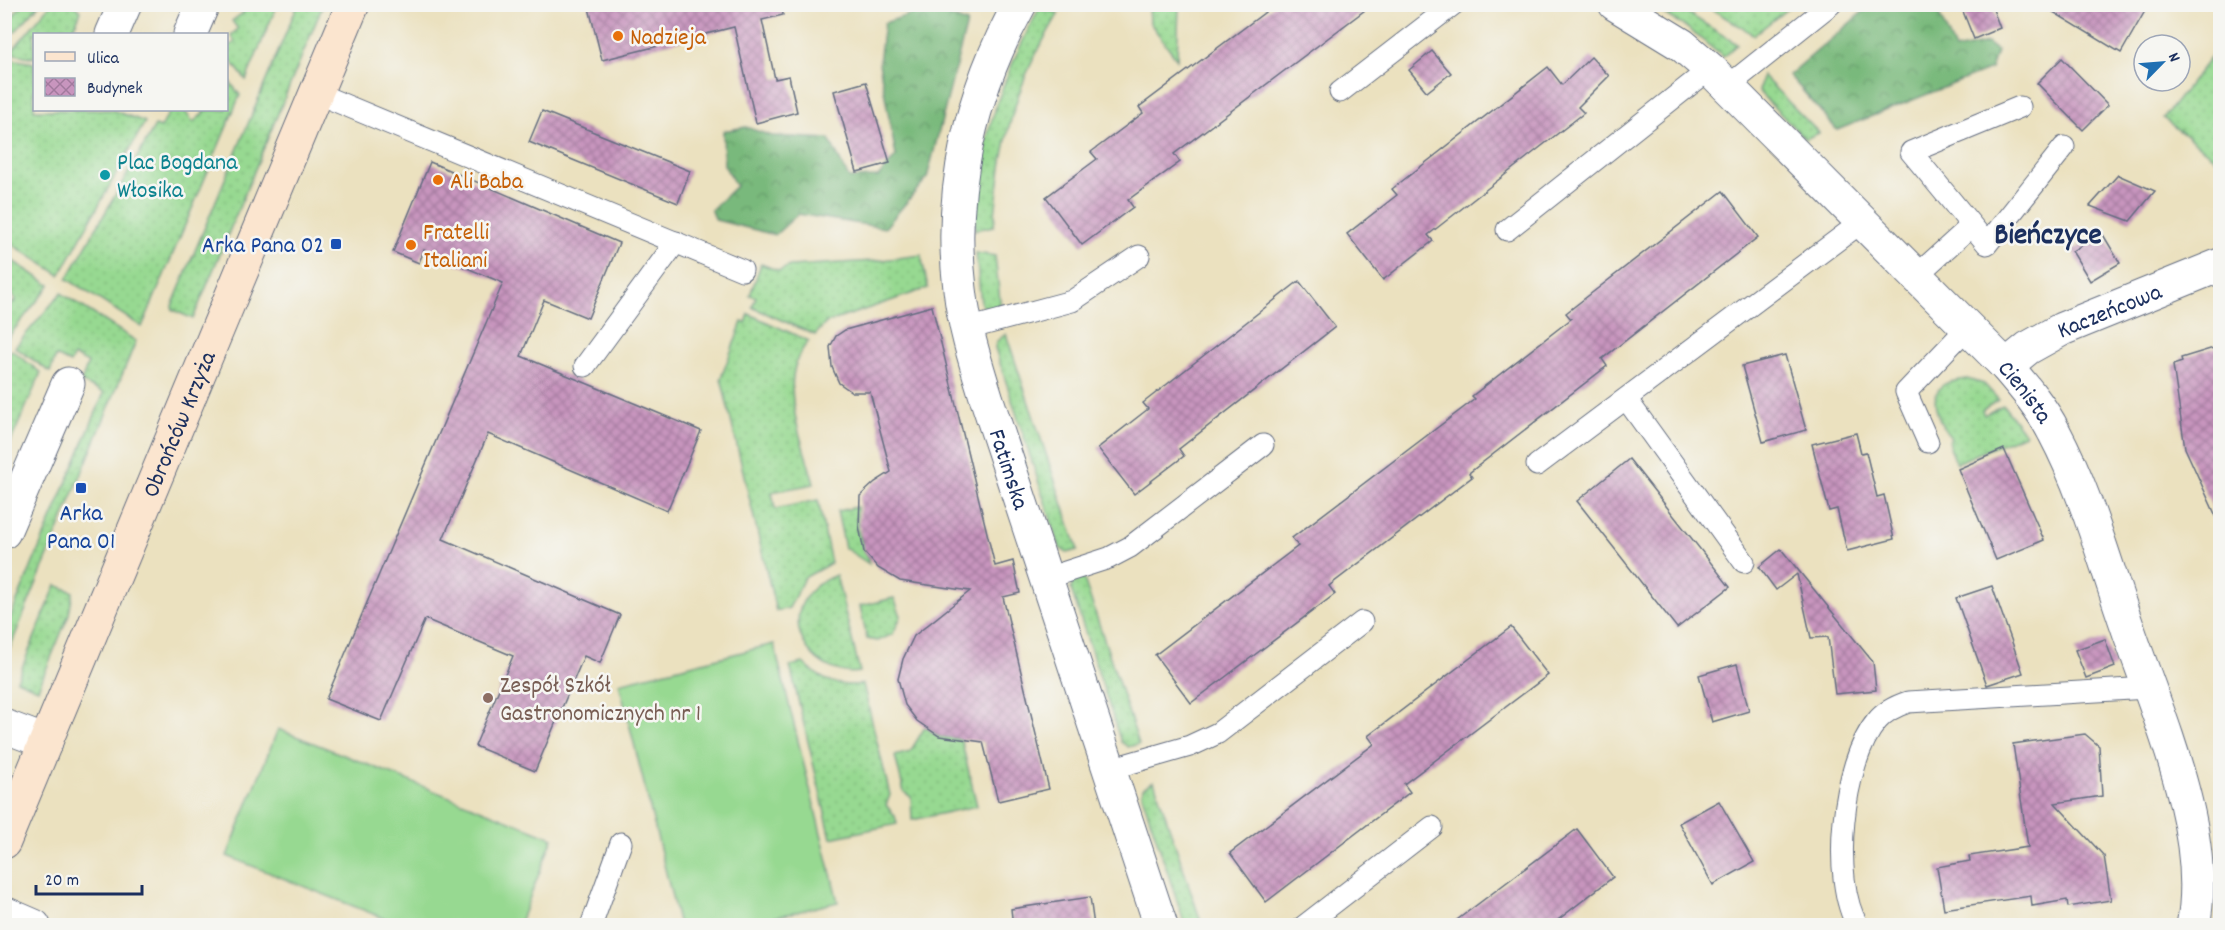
<svg xmlns="http://www.w3.org/2000/svg" width="2225" height="930" font-family="Dekko,sans-serif">
<style>
.grass{fill:url(#grass-dots);stroke:#598478;stroke-width:1.5}
.forest{fill:url(#forest-crowns);stroke:#4a746c;stroke-width:1.5}
.pitch{fill:#97d991;stroke:#598478;stroke-width:1.5}
.building{fill:url(#building-cross-hatch)}
.lines{fill:none;stroke-linecap:round;stroke-linejoin:round}
.lane-casing{stroke:#646d80;stroke-width:23}
.street-casing{stroke:#646d80;stroke-width:35}
.secondary-casing{stroke:#646d80;stroke-width:35}
.lane{stroke:#fff;stroke-width:21}
.street{stroke:#fff;stroke-width:33}
.secondary{stroke:#fbe5cf;stroke-width:33}
.food-dot{fill:#e8710a;stroke:#f6f6f2;stroke-width:2}
.culture-dot{fill:#0f9aa8;stroke:#f6f6f2;stroke-width:2}
.transit-dot{fill:#1a4fb4;stroke:#f6f6f2;stroke-width:2}
.education-dot{fill:#8d6e63;stroke:#f6f6f2;stroke-width:2}
.labels{text-anchor:middle;stroke-width:5;stroke-linejoin:round;paint-order:stroke}
.food-label{font-size:24px;fill:#c56008;stroke:#f6f6f2;text-anchor:start}
.culture-label{font-size:24px;fill:#0d838f;stroke:#f6f6f2;text-anchor:start}
.transit-label{font-size:24px;fill:#164399;stroke:#f6f6f2;text-anchor:end}
.street-label{font-size:24px;fill:#1b2f5e;stroke:#f6f6f2}
.education-label{font-size:24px;fill:#785e54;stroke:#f6f6f2;text-anchor:start}
.district-label{font-size:30px;font-weight:bold;fill:#1b2f5e;stroke:#f6f6f2}
</style>
<defs>
<pattern id="grass-dots" width="8" height="8" patternUnits="userSpaceOnUse" patternTransform="scale(1.5)"><rect width="8" height="8" fill="#97d991"/><path d="M2 2h.1M6 6h.1" fill="none" stroke="#82bb7f" stroke-width="1.8" stroke-linecap="round"/></pattern>
<pattern id="forest-crowns" width="20" height="18" patternUnits="userSpaceOnUse" patternTransform="scale(1.5)"><rect width="20" height="18" fill="#79b97b"/><path d="M2 6a3 3 0 1 1 6 0M12 15a3 3 0 1 1 6 0" fill="none" stroke="#629768"/></pattern>
<pattern id="building-cross-hatch" width="8" height="8" patternUnits="userSpaceOnUse" patternTransform="scale(1.5)"><rect width="8" height="8" fill="#c895be"/><path d="M0 0l8 8M0 8l8-8" fill="none" stroke="#a27a9e"/></pattern>
</defs>
<rect width="100%" height="100%" fill="#f6f6f2"/>
<filter id="ink" filterUnits="userSpaceOnUse"><feTurbulence type="fractalNoise" baseFrequency=".0167" numOctaves="2"/><feDisplacementMap in="SourceGraphic" scale="12" xChannelSelector="R" yChannelSelector="G"/><feConvolveMatrix kernelMatrix="1 2 1 2 8 2 1 2 1" color-interpolation-filters="sRGB"/></filter>
<filter id="wash" filterUnits="userSpaceOnUse"><feTurbulence type="fractalNoise" baseFrequency=".008" numOctaves="4" result="noise"/><feDisplacementMap in="SourceGraphic" scale="24" xChannelSelector="R" yChannelSelector="G"/><feGaussianBlur stdDeviation="1.35" result="paint"/><feColorMatrix in="noise" values="0 0 0 0 0 0 0 0 0 0 0 0 0 0 0 0 0 1.4 0 .05"/><feComposite in="paint" operator="in"/></filter>
<g filter="url(#wash)">
<rect width="100%" height="100%" fill="#ebe1bf"/>
<g class="grass">
<polygon points="51,4 73,5 81,11 71,34 34,34 34,58 10,53"/>
<polygon points="243,4 277,5 246,80 227,56 227,48 235,42 231,35 238,29 232,21 244,12 240,7"/>
<polygon points="298,4 323,5 193,319 173,310 172,306"/>
<polygon points="22,5 39,5 15,32 7,31 5,25"/>
<polygon points="1149,5 1179,5 1177,59 1150,23"/>
<polygon points="1649,5 1675,5 1737,44 1723,57 1689,29"/>
<polygon points="1705,5 1792,5 1754,35"/>
<path d="M 1039,9 L 1059,13 C 1047,34 1034,55 1025,78 C 1005,126 999,175 994,226 L 975,230 C 978,144 999,84 1039,9 Z"/>
<polygon points="2220,46 2220,162 2163,118"/>
<polygon points="5,58 34,63 34,110 112,110 145,122 60,275 5,240"/>
<polygon points="1762,75 1819,133 1805,139 1759,92"/>
<polygon points="227,78 240,95 142,327 67,279 155,126 161,128 170,110 184,110 193,122 204,113 202,110 226,110"/>
<polygon points="976,253 995,256 1001,309 986,309 981,304"/>
<polygon points="921,255 928,288 826,323 815,335 752,307 756,297 750,295 761,264 779,271 790,266 874,261"/>
<polygon points="5,256 50,285 6,340 5,312 16,299 5,289"/>
<polygon points="61,293 136,341 5,660 5,630 104,393 81,382 88,363 74,356 70,363 56,356 50,372 15,347"/>
<path d="M 749,314 L 809,341 C 774,378 803,441 814,484 L 772,492 L 775,509 L 818,500 L 831,563 L 804,578 L 789,608 L 776,611 L 721,378 L 742,322 L 746,323 Z"/>
<polygon points="1006,334 1078,550 1067,553 1060,548 995,348 996,342"/>
<polygon points="12,350 41,373 10,443 5,439 4,358"/>
<path d="M 1967,379 L 1984,384 L 1999,400 L 1982,410 L 1984,415 L 2003,405 L 2025,434 L 1956,463 L 1948,441 L 1951,438 C 1941,427 1926,397 1943,385 C 1949,381 1959,380 1967,379 Z"/>
<polygon points="857,507 857,528 869,564 845,548 837,511"/>
<path d="M 836,575 L 860,672 C 819,679 778,629 809,593 C 816,584 826,579 836,575 Z"/>
<polygon points="1083,576 1139,744 1128,747 1121,742 1071,589 1074,580"/>
<polygon points="56,585 73,592 69,614 38,689 17,680"/>
<polygon points="894,598 901,616 893,634 878,641 867,639 860,606"/>
<path d="M 803,663 C 821,680 838,688 863,684 L 890,795 L 886,805 L 895,816 L 897,824 L 831,838 L 790,666 Z"/>
<polygon points="925,727 939,737 961,739 977,806 912,820 911,797 904,792 895,756 910,752"/>
<polygon points="1154,781 1202,925 1185,925 1142,795 1143,788"/>
</g>
<g class="forest">
<polygon points="1872,4 1935,5 1955,50 1987,43 1997,51 1991,69 1837,130 1789,75"/>
<polygon points="929,8 967,23 927,178 885,228 798,214 775,235 716,220 711,210 736,186 724,165 723,131 746,127 772,136 829,139 849,178 878,177 896,156 879,63 884,23"/>
</g>
<g class="pitch">
<polygon points="774,644 838,902 742,925 679,925 619,683"/>
<polygon points="278,729 553,838 519,925 401,925 227,856"/>
</g>
<g id="blocks">
<g class="building">
<polygon points="588,4 782,4 783,15 762,20 775,79 789,76 797,112 756,123 734,27 602,60"/>
<polygon points="1276,4 1373,4 1174,154 1180,162 1128,200 1133,207 1082,245 1046,197 1097,159 1091,152 1143,113 1139,107"/>
<polygon points="1960,4 1991,4 2000,28 1974,39"/>
<polygon points="2040,4 2149,4 2121,53"/>
<polygon points="1432,51 1451,73 1427,92 1409,70"/>
<polygon points="1591,57 1609,76 1578,107 1584,113 1428,235 1433,241 1383,280 1347,234 1397,195 1392,189 1548,67 1562,85"/>
<polygon points="2062,58 2108,105 2083,130 2037,83"/>
<polygon points="866,82 890,163 857,172 834,91"/>
<polygon points="542,111 690,171 678,203 529,142"/>
<polygon points="430,162 619,243 588,318 544,300 521,356 701,431 667,511 488,434 443,539 620,615 600,663 584,656 535,771 475,746 513,656 425,619 381,721 326,699 503,283 424,250 419,263 393,252"/>
<polygon points="2118,175 2155,191 2130,221 2090,206"/>
<polygon points="1723,191 1758,237 1602,359 1607,366 1469,473 1472,477 1329,586 1335,594 1191,703 1155,655 1298,546 1292,538 1475,399 1472,396 1571,319 1566,313"/>
<polygon points="2102,233 2120,263 2090,281 2072,251"/>
<polygon points="1299,281 1335,327 1179,449 1184,456 1134,494 1098,448 1148,409 1143,403"/>
<polygon points="932,306 995,566 1013,561 1020,593 1003,597 1049,789 998,801 983,742 939,736 917,721 905,705 898,679 903,659 914,636 970,591 900,581 878,568 864,552 859,526 860,496 875,482 891,472 870,392 852,392 839,383 832,367 830,347 836,336 845,330"/>
<polygon points="2220,346 2220,525 2185,448 2173,365 2182,362 2181,358"/>
<polygon points="1785,355 1806,430 1763,442 1742,366"/>
<polygon points="1856,433 1861,453 1866,452 1877,497 1884,495 1894,539 1847,551 1837,509 1829,511 1812,444"/>
<polygon points="2004,449 2044,540 1996,560 1958,469"/>
<polygon points="1629,459 1730,587 1677,628 1577,501"/>
<polygon points="1781,549 1873,662 1876,690 1835,694 1828,637 1811,638 1797,574 1776,590 1759,567"/>
<polygon points="1992,586 2023,673 1987,685 1956,598"/>
<polygon points="1511,627 1548,675 1404,784 1410,792 1266,902 1230,853 1374,744 1368,736"/>
<polygon points="2105,639 2115,667 2086,678 2075,650"/>
<polygon points="1737,664 1749,711 1712,722 1699,675"/>
<polygon points="2085,734 2099,746 2102,796 2055,803 2104,856 2111,900 2068,907 2067,900 2032,906 2031,896 1944,909 1937,867 1970,861 1969,856 2028,847 2013,744"/>
<polygon points="1719,801 1754,862 1713,885 1679,823"/>
<polygon points="1577,829 1613,877 1550,926 1449,926"/>
<polygon points="1090,897 1094,926 1013,926 1011,909"/>
</g>
</g>
</g>
<g filter="url(#ink)">
<use href="#blocks" fill-opacity="0" stroke="#646d80" stroke-width="1.5"/>
<g class="lines">
<g class="lane-casing">
<g id="lane">
<polyline points="1728,86 1831,4"/>
<polyline points="1340,92 1454,4"/>
<polyline points="316,93 742,270"/>
<polyline points="2020,107 1911,152 1987,244 2064,147"/>
<polyline points="1507,230 1710,69"/>
<polyline points="1917,275 1971,226"/>
<polyline points="967,329 1072,301 1139,256"/>
<polyline points="585,366 676,242"/>
<polyline points="1627,400 1744,562"/>
<polyline points="1928,442 1906,392 1968,327"/>
<polyline points="1537,465 1863,221"/>
<polyline points="1047,578 1109,558 1130,547 1263,445"/>
<polyline points="1110,769 1190,746 1218,733 1362,622"/>
<polyline points="591,926 621,843"/>
<polyline points="1304,926 1432,827"/>
<path d="M 1858,926 C 1830,880 1842,762 1877,721 C 1885,711 1896,706 1908,702 L 2148,688"/>
</g>
</g>
<g class="street-casing">
<g id="street">
<path id="s1" d="M 1020,4 C 971,91 948,190 960,289 C 964,327 976,364 987,400 L 1161,926"/>
<path id="s2" d="M 1615,4 L 1682,45 L 1710,69 L 2006,366 C 2024,387 2042,408 2054,432 C 2086,492 2104,560 2126,623 C 2156,712 2212,832 2193,926"/>
<polyline points="112,34 125,4"/>
<polyline points="190,34 203,4"/>
<path id="s3" d="M 2006,366 L 2028,348 L 2062,329 L 2220,265"/>
<polyline points="4,532 68,384"/>
<polyline points="4,726 46,742"/>
<polyline points="4,913 34,926"/>
</g>
</g>
<g class="secondary-casing">
<g id="secondary">
<path id="s4" d="M 4,842 L 353,4"/>
</g>
</g>
<use href="#lane" class="lane"/>
<use href="#street" class="street"/>
<use href="#secondary" class="secondary"/>
</g>
</g>
<g class="food-dot">
<circle cx="618" cy="36" r="6"/>
<circle cx="438" cy="180" r="6"/>
<circle cx="411" cy="245" r="6"/>
</g>
<circle class="culture-dot" cx="105" cy="175" r="6"/>
<g class="transit-dot">
<rect x="330" y="238" width="12" height="12" rx="3"/>
<rect x="75" y="482" width="12" height="12" rx="3"/>
</g>
<circle class="education-dot" cx="488" cy="698" r="6"/>
<g class="labels">
<g class="food-label">
<text x="630" y="44">Nadzieja</text>
<text x="450" y="188">Ali Baba</text>
<text x="423" y="239">Fratelli<tspan x="423" dy="28">Italiani</tspan></text>
</g>
<g class="culture-label">
<text x="117" y="169">Plac Bogdana<tspan x="117" dy="28">Włosika</tspan></text>
</g>
<g class="transit-label">
<text x="324" y="252">Arka Pana 02</text>
<text x="81" y="520" text-anchor="middle">Arka<tspan x="81" dy="28">Pana 01</tspan></text>
</g>
<g class="street-label">
<text dy="8" stroke="none"><textPath href="#s3" startOffset="118">Kaczeńcowa</textPath></text>
<text dy="8" stroke="none"><textPath href="#s2" startOffset="567">Cienista</textPath></text>
<text dy="8" stroke="none"><textPath href="#s4" startOffset="453">Obrońców Krzyża</textPath></text>
<text dy="8" stroke="none"><textPath href="#s1" startOffset="483">Fatimska</textPath></text>
</g>
<g class="education-label">
<text x="500" y="692">Zespół Szkół<tspan x="500" dy="28">Gastronomicznych nr 1</tspan></text>
</g>
<g class="district-label">
<text x="2048" y="243">Bieńczyce</text>
</g>
</g>
<rect width="2225" height="930" fill="none" stroke="#f6f6f2" stroke-width="24"/>
<rect x="33" y="33" width="195" height="78" fill="#f6f6f2" stroke="#9ea6b7" stroke-width="1.5"/>
<rect x="45" y="52" width="30" height="9" fill="#fbe5cf" stroke="#9ea6b7" stroke-width="1.5"/>
<text x="87" y="63" font-size="18" fill="#1b2f5e">Ulica</text>
<rect x="45" y="78" width="30" height="18" fill="url(#building-cross-hatch)" stroke="#9ea6b7" stroke-width="1.5"/>
<text x="87" y="93" font-size="18" fill="#1b2f5e">Budynek</text>
<g transform="translate(2162 63) rotate(65)"><circle r="28" fill="#f6f6f2" stroke="#9ea6b7" stroke-width="1.5"/>
<path d="M0-4.5L10 22L0 15L-10 22Z" fill="#1f6fb2"/>
<text y="-9" font-size="16" font-weight="bold" text-anchor="middle" fill="#1b2f5e">N</text>
</g>
<path d="M36 885v9h106v-9" fill="none" stroke="#1b2f5e" stroke-width="3"/>
<text x="45" y="885" font-size="18" fill="#1b2f5e" stroke="#f6f6f2" stroke-width="4.5" paint-order="stroke">20 m</text>
</svg>
